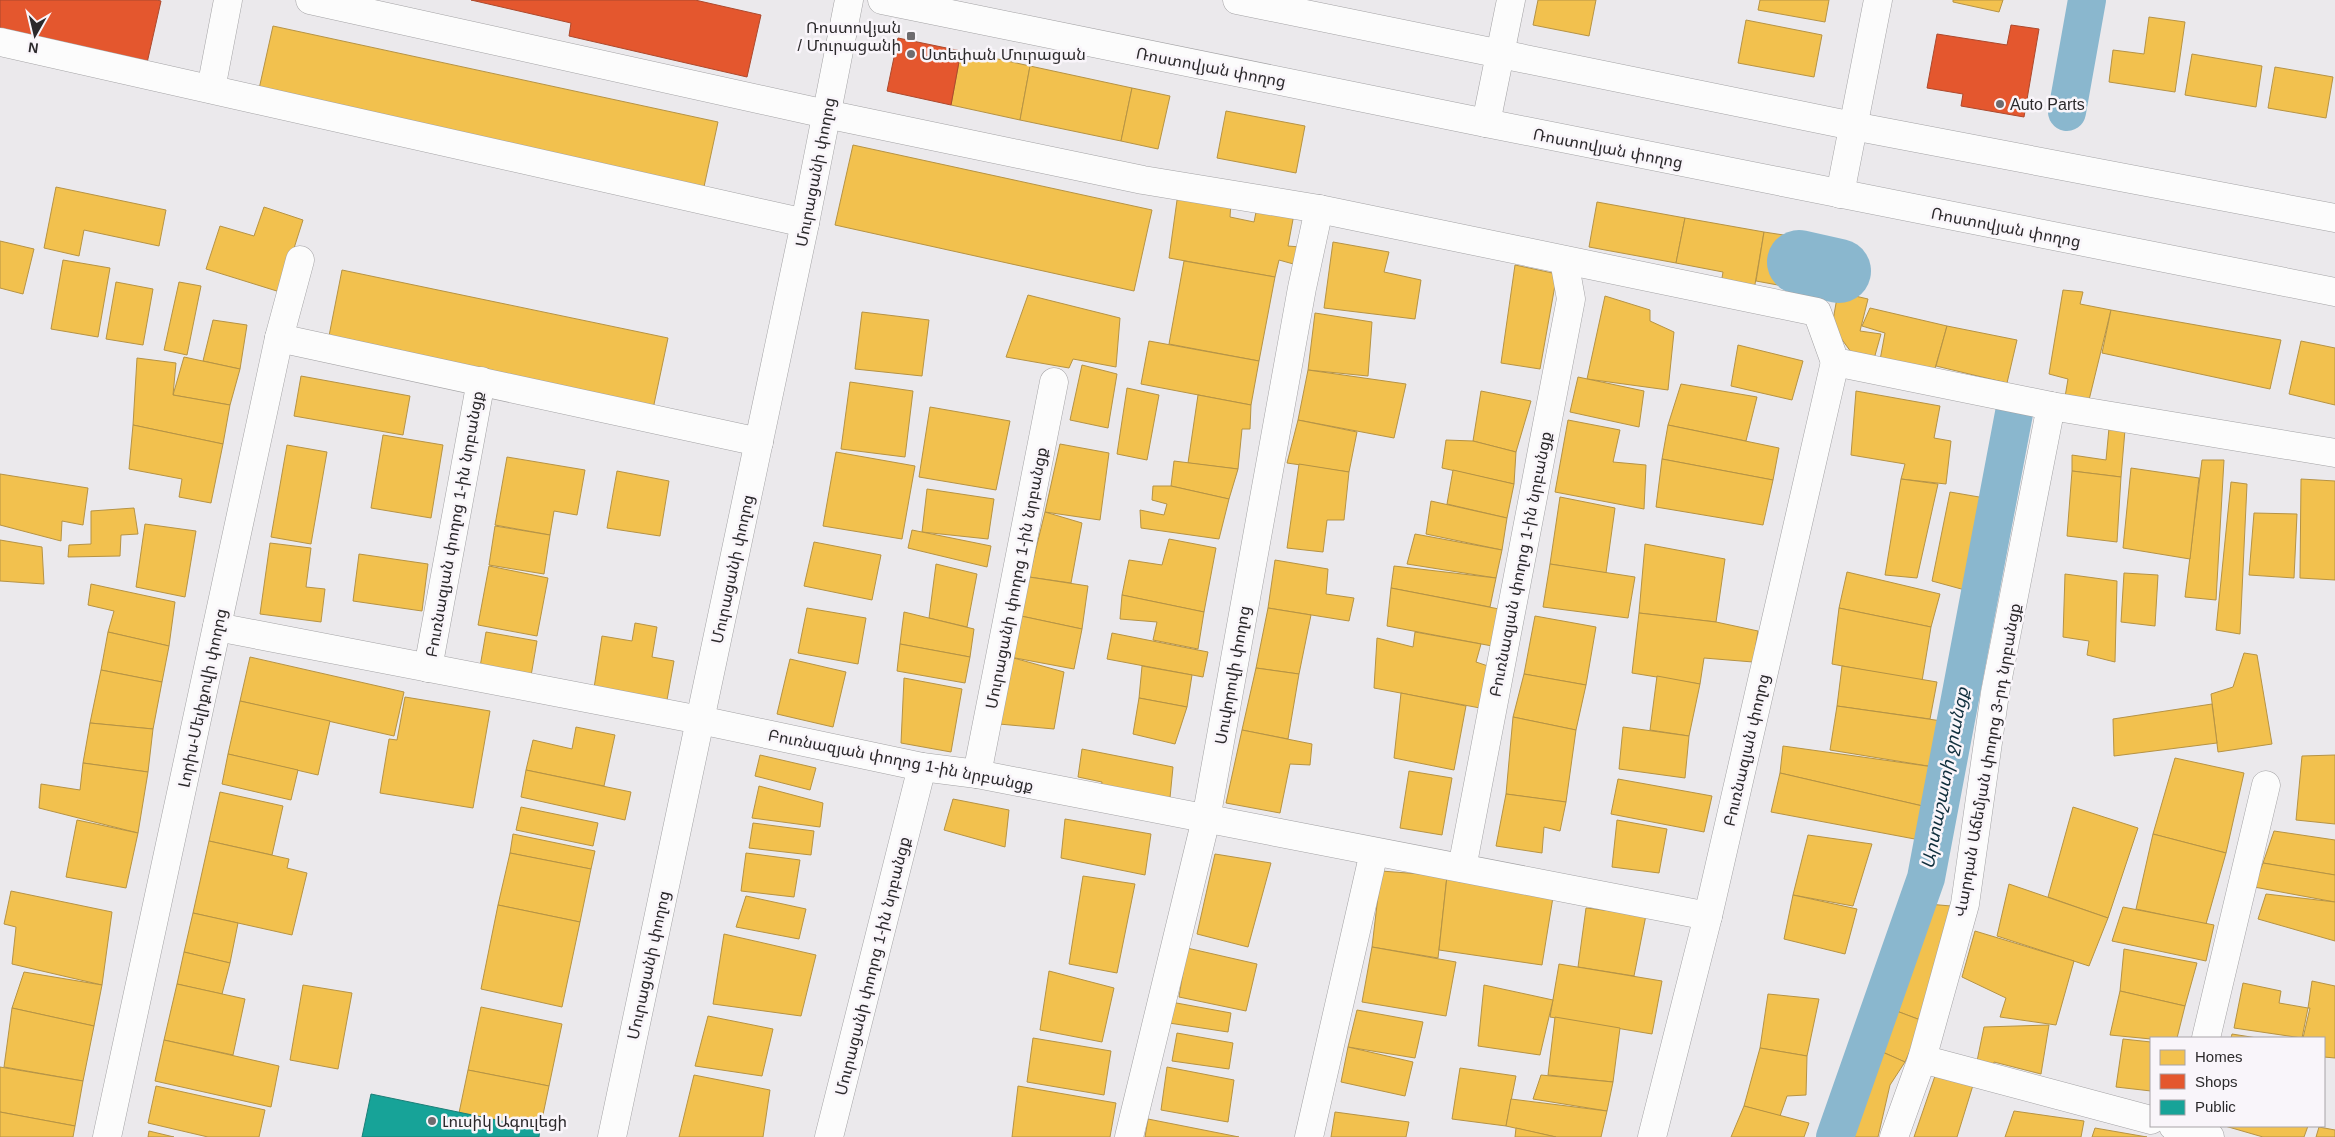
<svg xmlns="http://www.w3.org/2000/svg" width="2335" height="1137" font-family="Helvetica,'Noto Sans Armenian',sans-serif">
<style>
.homes{fill:#f2c14e;stroke:#b69344}
.shops{fill:#e4572e;stroke:#ac492d}
.public{fill:#17a398;stroke:#1d7e77}
.lines{fill:none;stroke-linecap:round;stroke-linejoin:round}
.canal{stroke:#8ab7ce;stroke-width:38}
.river{stroke:#8ab7ce;stroke-width:64}
.minor-casing{stroke:#a3a2a4;stroke-width:29}
.primary-casing{stroke:#a3a2a4;stroke-width:29}
.minor{stroke:#fcfcfc;stroke-width:28}
.primary{stroke:#fcfcfc;stroke-width:28}
.poi-dot{fill:#6e6c6f;stroke:#f9f5fa;stroke-width:2}
.labels{text-anchor:middle;stroke-width:5;stroke-linejoin:round;paint-order:stroke}
.poi-label{font-size:16px;fill:#2b292b;stroke:#f9f5fa;text-anchor:start}
.street-label{font-size:16px;fill:#2b292b;stroke:#f9f5fa}
.water-label{font-size:18px;font-style:italic;fill:#0f2e3c;stroke:#f9f5fa}
</style>
<rect width="100%" height="100%" fill="#ebe9ec"/>
<g class="homes">
<polygon points="1538,0 1596,0 1589,36 1533,25"/>
<polygon points="1760,0 1829,0 1825,22 1758,10"/>
<polygon points="1953,0 2003,0 1999,12 1953,2"/>
<polygon points="2149,17 2185,22 2175,92 2109,82 2113,50 2144,54"/>
<polygon points="1746,20 1822,35 1814,77 1738,63"/>
<polygon points="273,26 718,122 702,196 257,98"/>
<polygon points="961,51 1030,66 1020,120 951,105"/>
<polygon points="2192,54 2262,66 2256,107 2185,95"/>
<polygon points="1030,66 1132,88 1121,141 1020,120"/>
<polygon points="2275,67 2333,77 2326,118 2268,108"/>
<polygon points="1132,88 1170,96 1158,149 1121,141"/>
<polygon points="1226,111 1305,126 1296,173 1217,158"/>
<polygon points="853,145 1152,210 1134,291 835,225"/>
<polygon points="56,187 166,210 159,246 84,230 79,256 44,248"/>
<polygon points="1178,193 1231,202 1230,217 1254,222 1257,207 1294,214 1288,246 1300,247 1297,265 1279,260 1275,277 1169,258"/>
<polygon points="1597,202 1685,218 1676,263 1589,247"/>
<polygon points="264,207 303,220 280,292 206,269 220,226 254,236"/>
<polygon points="1685,218 1764,232 1754,290 1721,284 1723,272 1676,263"/>
<polygon points="1764,232 1803,238 1794,288 1756,281"/>
<polygon points="0,241 34,249 23,294 0,288"/>
<polygon points="1333,242 1389,252 1384,272 1421,280 1415,319 1324,308"/>
<polygon points="63,260 110,268 98,337 51,329"/>
<polygon points="1184,261 1275,277 1259,361 1169,344"/>
<polygon points="1515,265 1557,274 1540,369 1501,363"/>
<polygon points="342,270 668,338 653,409 328,341"/>
<polygon points="116,282 153,289 143,345 106,339"/>
<polygon points="179,282 201,286 187,355 164,350"/>
<polygon points="2063,290 2083,292 2080,304 2111,310 2089,400 2065,397 2068,379 2049,374"/>
<polygon points="1838,292 1868,299 1860,331 1881,334 1874,359 1854,356 1832,326"/>
<polygon points="1028,295 1120,318 1116,367 1073,359 1069,368 1006,357"/>
<polygon points="1605,296 1650,310 1650,321 1674,332 1668,390 1587,379"/>
<polygon points="1870,308 1947,326 1934,372 1880,360 1885,333 1862,326"/>
<polygon points="2111,310 2281,340 2270,389 2102,353"/>
<polygon points="862,312 929,320 922,376 855,369"/>
<polygon points="1315,313 1372,322 1368,376 1308,370"/>
<polygon points="213,320 247,325 240,369 203,361"/>
<polygon points="1947,326 2017,340 2007,383 1936,366"/>
<polygon points="1149,341 1259,361 1251,405 1141,384"/>
<polygon points="2301,341 2335,348 2335,405 2289,394"/>
<polygon points="1738,345 1803,361 1792,400 1731,386"/>
<polygon points="184,357 240,369 230,405 173,395"/>
<polygon points="137,358 176,363 173,395 230,405 223,444 133,425"/>
<polygon points="1082,365 1117,374 1108,428 1070,420"/>
<polygon points="1308,370 1406,384 1394,438 1298,420"/>
<polygon points="301,376 410,396 403,435 294,416"/>
<polygon points="1578,377 1644,391 1639,427 1570,412"/>
<polygon points="850,382 913,391 905,457 841,449"/>
<polygon points="1681,384 1757,397 1746,441 1668,425"/>
<polygon points="1127,388 1159,395 1147,460 1117,454"/>
<polygon points="1481,391 1531,401 1516,452 1473,441"/>
<polygon points="1856,391 1940,406 1934,438 1951,441 1946,484 1901,479 1905,464 1851,455"/>
<polygon points="1198,395 1251,405 1250,429 1242,429 1238,469 1188,463"/>
<polygon points="930,407 1010,421 996,490 919,477"/>
<polygon points="1298,420 1357,432 1349,472 1287,463"/>
<polygon points="1568,420 1620,430 1613,462 1646,465 1644,509 1555,492"/>
<polygon points="133,425 223,444 211,503 179,497 182,479 129,469"/>
<polygon points="1668,425 1779,448 1773,480 1662,459"/>
<polygon points="2109,428 2125,430 2121,477 2072,471 2072,455 2106,460"/>
<polygon points="383,435 443,445 431,518 371,508"/>
<polygon points="1446,440 1473,441 1516,452 1514,484 1442,468"/>
<polygon points="1060,444 1109,453 1100,520 1045,512"/>
<polygon points="287,445 327,452 311,544 271,537"/>
<polygon points="836,452 915,466 902,539 823,526"/>
<polygon points="507,457 585,470 577,515 554,511 550,535 495,525"/>
<polygon points="1662,459 1773,480 1763,525 1656,507"/>
<polygon points="2202,460 2224,460 2216,600 2185,597"/>
<polygon points="1174,461 1238,469 1229,499 1171,486"/>
<polygon points="1299,464 1349,472 1344,520 1327,520 1323,552 1287,548"/>
<polygon points="2131,468 2199,478 2190,559 2123,548"/>
<polygon points="1453,470 1514,484 1507,518 1447,504"/>
<polygon points="617,471 669,481 660,536 607,528"/>
<polygon points="2072,471 2121,477 2117,542 2067,536"/>
<polygon points="0,474 88,488 83,525 62,521 61,541 0,525"/>
<polygon points="1901,479 1938,484 1917,578 1885,575"/>
<polygon points="2301,479 2335,481 2335,580 2300,578"/>
<polygon points="2231,482 2247,484 2240,634 2216,630"/>
<polygon points="1153,486 1171,486 1229,499 1219,539 1141,528 1140,510 1164,515 1167,504 1152,500"/>
<polygon points="927,489 994,499 988,539 922,532"/>
<polygon points="1950,492 1985,498 1965,590 1932,581"/>
<polygon points="1560,497 1615,508 1606,573 1550,564"/>
<polygon points="1431,501 1507,518 1502,550 1426,534"/>
<polygon points="134,508 138,534 121,535 120,556 68,557 69,545 91,544 91,511"/>
<polygon points="1045,512 1082,523 1071,583 1029,577"/>
<polygon points="2254,513 2297,514 2294,578 2249,575"/>
<polygon points="145,524 196,531 185,597 136,587"/>
<polygon points="495,526 550,535 544,574 489,565"/>
<polygon points="912,530 991,546 987,567 908,548"/>
<polygon points="1415,534 1502,550 1496,578 1407,564"/>
<polygon points="1169,539 1216,548 1204,612 1122,595 1129,560 1162,565"/>
<polygon points="0,540 42,547 44,584 0,581"/>
<polygon points="814,542 881,555 872,600 804,586"/>
<polygon points="270,543 311,548 306,587 325,589 321,622 260,614"/>
<polygon points="1645,544 1725,559 1716,622 1639,613"/>
<polygon points="359,554 428,564 422,611 353,601"/>
<polygon points="1275,560 1328,569 1326,594 1354,598 1349,621 1268,608"/>
<polygon points="936,564 977,574 967,627 929,618"/>
<polygon points="1550,564 1635,577 1628,618 1543,607"/>
<polygon points="489,566 548,578 537,636 478,625"/>
<polygon points="1394,566 1496,578 1490,607 1391,588"/>
<polygon points="1847,572 1940,594 1931,627 1839,608"/>
<polygon points="2124,573 2158,575 2155,626 2121,622"/>
<polygon points="2065,574 2117,581 2115,662 2087,655 2089,641 2063,637"/>
<polygon points="1029,577 1088,586 1082,629 1021,616"/>
<polygon points="91,584 175,602 169,646 108,632 114,611 88,605"/>
<polygon points="1391,588 1499,609 1492,646 1387,626"/>
<polygon points="1122,595 1204,612 1198,649 1153,640 1157,622 1120,619"/>
<polygon points="807,608 866,618 858,664 798,653"/>
<polygon points="1268,608 1311,615 1299,674 1256,668"/>
<polygon points="1839,608 1931,627 1922,681 1832,664"/>
<polygon points="904,612 974,629 970,657 900,644"/>
<polygon points="1639,613 1716,622 1758,631 1753,662 1704,658 1700,684 1632,673"/>
<polygon points="1021,616 1082,629 1074,669 1010,657"/>
<polygon points="1535,616 1596,627 1586,685 1524,674"/>
<polygon points="635,623 657,627 652,657 674,661 667,700 594,688 602,636 632,641"/>
<polygon points="108,632 169,646 162,682 101,670"/>
<polygon points="486,632 537,641 531,676 480,667"/>
<polygon points="1415,632 1481,644 1476,662 1491,667 1480,708 1374,688 1377,638 1413,647"/>
<polygon points="1112,633 1208,652 1203,677 1107,659"/>
<polygon points="900,644 970,657 965,683 897,671"/>
<polygon points="2244,653 2257,655 2272,744 2218,752 2211,694 2233,687"/>
<polygon points="250,657 404,692 394,736 240,701"/>
<polygon points="1010,657 1064,672 1054,729 999,724"/>
<polygon points="790,659 846,672 833,727 777,714"/>
<polygon points="1142,666 1192,675 1187,707 1139,698"/>
<polygon points="1842,666 1937,682 1930,719 1837,706"/>
<polygon points="1256,668 1299,674 1288,739 1242,730"/>
<polygon points="101,670 162,682 153,729 90,723"/>
<polygon points="1524,674 1586,685 1576,730 1513,717"/>
<polygon points="1657,676 1700,684 1689,736 1650,730"/>
<polygon points="904,678 962,689 951,752 901,743"/>
<polygon points="1401,693 1466,706 1454,770 1394,758"/>
<polygon points="405,697 490,711 473,808 380,793 389,739 397,740"/>
<polygon points="1139,698 1187,707 1175,744 1133,734"/>
<polygon points="240,701 330,721 318,775 228,754"/>
<polygon points="2212,704 2217,743 2114,756 2113,719"/>
<polygon points="1837,706 1942,721 1934,767 1830,750"/>
<polygon points="1513,717 1576,730 1566,802 1506,794"/>
<polygon points="90,723 153,729 148,772 83,763"/>
<polygon points="576,727 615,735 604,786 526,770 533,740 572,749"/>
<polygon points="1623,727 1689,736 1685,778 1619,769"/>
<polygon points="1242,730 1312,744 1310,765 1290,764 1280,813 1226,803"/>
<polygon points="1783,746 1934,767 1927,807 1780,773"/>
<polygon points="1082,749 1173,767 1169,808 1099,796 1102,782 1078,777"/>
<polygon points="228,754 298,770 291,800 222,784"/>
<polygon points="760,755 816,768 810,790 755,776"/>
<polygon points="2335,755 2335,824 2296,820 2302,756"/>
<polygon points="2175,758 2244,773 2226,853 2153,834"/>
<polygon points="83,763 148,772 138,833 39,808 41,784 80,790"/>
<polygon points="526,770 631,792 625,820 521,797"/>
<polygon points="1409,771 1452,778 1442,835 1400,828"/>
<polygon points="1780,773 1927,807 1920,840 1771,812"/>
<polygon points="1618,779 1712,796 1704,832 1611,814"/>
<polygon points="759,786 823,803 820,827 752,818"/>
<polygon points="220,792 283,806 272,855 209,841"/>
<polygon points="1506,794 1566,802 1560,831 1544,827 1542,853 1496,846"/>
<polygon points="953,799 1009,810 1005,847 944,830"/>
<polygon points="521,807 598,823 593,846 516,830"/>
<polygon points="2073,807 2138,828 2108,918 2048,897"/>
<polygon points="1065,819 1151,834 1145,875 1061,858"/>
<polygon points="77,820 138,833 126,888 66,877"/>
<polygon points="1617,820 1667,829 1659,873 1612,867"/>
<polygon points="753,823 814,831 811,855 749,848"/>
<polygon points="2274,831 2335,840 2335,875 2263,863"/>
<polygon points="513,834 595,851 591,869 510,853"/>
<polygon points="2153,834 2226,853 2206,924 2136,909"/>
<polygon points="1808,835 1872,844 1853,906 1793,895"/>
<polygon points="209,841 289,859 287,868 307,873 292,935 193,913"/>
<polygon points="510,853 591,869 580,922 498,905"/>
<polygon points="746,853 800,860 794,897 741,891"/>
<polygon points="1215,854 1271,863 1248,947 1197,934"/>
<polygon points="2263,863 2335,875 2335,902 2254,887"/>
<polygon points="1381,871 1447,876 1438,958 1372,947"/>
<polygon points="1083,876 1135,884 1117,973 1069,964"/>
<polygon points="1447,876 1554,891 1542,965 1439,950"/>
<polygon points="2009,884 2108,918 2089,966 1997,936"/>
<polygon points="11,891 112,912 102,985 12,964 16,927 4,924"/>
<polygon points="2266,894 2335,902 2335,941 2258,919"/>
<polygon points="1793,895 1857,909 1845,954 1784,939"/>
<polygon points="746,896 806,909 799,939 736,927"/>
<polygon points="1928,904 1951,906 1923,1021 1886,1007"/>
<polygon points="498,905 580,922 562,1007 481,989"/>
<polygon points="2123,907 2214,925 2206,961 2112,941"/>
<polygon points="1586,908 1646,915 1634,976 1578,967"/>
<polygon points="193,913 238,923 230,963 184,952"/>
<polygon points="1975,931 2074,961 2056,1025 2000,1017 2006,998 1962,977"/>
<polygon points="724,934 816,955 801,1016 713,1004"/>
<polygon points="1372,947 1456,962 1446,1016 1362,1002"/>
<polygon points="1187,948 1257,964 1246,1011 1179,997"/>
<polygon points="2124,949 2197,963 2185,1006 2120,991"/>
<polygon points="184,952 230,963 222,994 177,984"/>
<polygon points="1559,964 1662,981 1652,1034 1550,1017"/>
<polygon points="1049,971 1114,988 1102,1042 1040,1030"/>
<polygon points="24,972 102,985 94,1026 12,1008"/>
<polygon points="2312,981 2335,986 2335,1058 2324,1057 2324,1038 2303,1038 2310,1008 2308,1008"/>
<polygon points="2243,983 2281,991 2279,1003 2308,1008 2302,1038 2234,1028"/>
<polygon points="177,984 245,999 233,1055 164,1040"/>
<polygon points="303,985 352,993 338,1069 290,1060"/>
<polygon points="1484,985 1553,1000 1540,1055 1478,1046"/>
<polygon points="2120,991 2185,1006 2177,1038 2151,1039 2110,1035"/>
<polygon points="1768,994 1819,999 1807,1056 1760,1048"/>
<polygon points="1171,1002 1231,1013 1228,1032 1169,1023"/>
<polygon points="481,1007 562,1024 549,1086 468,1070"/>
<polygon points="1886,1007 1923,1021 1905,1062 1871,1047"/>
<polygon points="12,1008 94,1026 83,1081 4,1067"/>
<polygon points="1357,1010 1423,1022 1415,1058 1348,1047"/>
<polygon points="708,1016 773,1029 762,1076 695,1066"/>
<polygon points="1555,1017 1620,1028 1613,1082 1548,1075"/>
<polygon points="2049,1025 2041,1074 1994,1062 1993,1070 1976,1066 1984,1027"/>
<polygon points="1177,1033 1233,1043 1229,1069 1172,1061"/>
<polygon points="2232,1034 2257,1038 2231,1038"/>
<polygon points="1033,1038 1111,1051 1104,1095 1027,1082"/>
<polygon points="2123,1039 2151,1042 2151,1091 2116,1087"/>
<polygon points="164,1040 279,1066 271,1107 155,1081"/>
<polygon points="1348,1047 1413,1062 1405,1096 1341,1082"/>
<polygon points="1871,1047 1905,1062 1890,1085 1878,1137 1840,1137"/>
<polygon points="1760,1048 1807,1056 1806,1095 1787,1096 1780,1116 1744,1106"/>
<polygon points="0,1067 83,1081 75,1126 0,1112"/>
<polygon points="1167,1067 1234,1080 1228,1122 1161,1110"/>
<polygon points="1460,1068 1516,1076 1506,1126 1452,1119"/>
<polygon points="468,1070 549,1086 540,1129 459,1113"/>
<polygon points="1936,1073 1974,1082 1957,1137 1914,1137"/>
<polygon points="694,1075 770,1090 763,1137 679,1137"/>
<polygon points="1541,1075 1613,1082 1607,1111 1533,1099"/>
<polygon points="156,1086 265,1110 259,1137 208,1137 148,1123"/>
<polygon points="1018,1086 1116,1103 1110,1137 1012,1137"/>
<polygon points="1511,1099 1607,1111 1601,1137 1556,1137 1506,1126"/>
<polygon points="1744,1106 1809,1123 1804,1137 1731,1137"/>
<polygon points="2014,1111 2084,1121 2081,1137 2005,1137"/>
<polygon points="0,1112 75,1126 73,1137 0,1137"/>
<polygon points="1335,1112 1409,1122 1406,1137 1331,1137"/>
<polygon points="1148,1119 1239,1137 1145,1137"/>
<polygon points="2225,1126 2308,1126 2304,1137 2263,1137"/>
<polygon points="2319,1127 2335,1130 2335,1137 2316,1137"/>
<polygon points="1516,1128 1556,1137 1515,1137"/>
<polygon points="2095,1128 2147,1137 2092,1137"/>
<polygon points="149,1131 174,1137 148,1137"/>
</g>
<g class="shops">
<polygon points="0,0 157,0 161,1 147,63 0,31"/>
<polygon points="471,0 695,0 761,15 747,77 569,36 571,23"/>
<polygon points="2011,25 2039,29 2024,117 1961,106 1963,94 1927,88 1937,34 2007,45"/>
<polygon points="898,38 961,51 951,105 887,91"/>
</g>
<polygon class="public" points="371,1094 540,1129 539,1137 362,1137"/>
<g class="lines">
<g class="canal">
<polyline points="2067,112 2087,0"/>
<polyline points="1835,1137 1926,878 2015,408"/>
</g>
<polyline class="river" points="1799,262 1839,271"/>
<g class="minor-casing">
<g id="minor">
<polyline points="310,0 826,114 1143,180 1319,209 1817,312 1835,362 2051,406 2335,453"/>
<polyline points="0,42 805,223"/>
<polyline points="211,89 228,0"/>
<polyline points="1486,123 1511,0"/>
<polyline points="1840,194 1878,0"/>
<polyline points="279,338 759,442"/>
<polyline points="217,627 700,720 922,767 977,774 1708,916"/>
<polyline points="428,668 481,381"/>
<polyline points="977,774 1054,382"/>
<polyline points="1462,868 1571,299 1564,260"/>
<polyline points="2206,1038 2266,785"/>
<polyline points="1922,1059 2151,1120"/>
<polyline points="2173,1126 2210,1137"/>
<polyline points="107,1137 279,338 300,260"/>
<polyline points="612,1137 805,223 849,0"/>
<polyline points="829,1137 922,767"/>
<polyline points="1129,1137 1206,819 1302,288 1319,209"/>
<polyline points="1309,1137 1374,852"/>
<polyline points="1652,1137 1708,916 1835,362"/>
<polyline points="1894,1137 1922,1059 1965,904 1995,693 2051,406"/>
</g>
</g>
<g class="primary-casing">
<g id="primary">
<polyline points="882,0 1486,123 2335,292"/>
<polyline points="1237,0 1853,126 2335,218"/>
</g>
</g>
<use href="#minor" class="minor"/>
<use href="#primary" class="primary"/>
</g>
<g class="poi-dot">
<rect x="906" y="31" width="10" height="10" rx="2.5"/>
<circle cx="911" cy="54" r="5"/>
<circle cx="2000" cy="104" r="5"/>
<circle cx="432" cy="1121" r="5"/>
</g>
<g class="labels">
<g class="poi-label">
<text x="901" y="33" text-anchor="end">Ռոստովյան<tspan x="901" dy="18">/ Մուրացանի</tspan></text>
<text x="921" y="60">Ստեփան Մուրացան</text>
<text x="2010" y="110">Auto Parts</text>
<text x="442" y="1127">Լուսիկ Ագուլեցի</text>
</g>
<g class="street-label">
<text transform="translate(1211 67) rotate(11)" y="6">Ռոստովյան փողոց</text>
<text transform="translate(1608 148) rotate(11)" y="6">Ռոստովյան փողոց</text>
<text transform="translate(815 172) rotate(-79)" y="6">Մուրացանի փողոց</text>
<text transform="translate(2006 227) rotate(11)" y="6">Ռոստովյան փողոց</text>
<text transform="translate(454 524) rotate(-80)" y="6">Բուռնազյան փողոց 1-ին նրբանցք</text>
<text transform="translate(1520 564) rotate(-79)" y="6">Բուռնազյան փողոց 1-ին նրբանցք</text>
<text transform="translate(732 569) rotate(-78)" y="6">Մուրացանի փողոց</text>
<text transform="translate(1016 578) rotate(-79)" y="6">Մուրացանի փողոց 1-ին նրբանցք</text>
<text transform="translate(1232 675) rotate(-80)" y="6">Սուվորովի փողոց</text>
<text transform="translate(202 698) rotate(-78)" y="6">Լորիս-Մելիքովի փողոց</text>
<text transform="translate(1746 750) rotate(-77)" y="6">Բուռնազյան փողոց</text>
<text transform="translate(901 760) rotate(11)" y="6">Բուռնազյան փողոց 1-ին նրբանցք</text>
<text transform="translate(1987 760) rotate(-80)" y="6">Վարդան Աճեմյան փողոց 3-րդ նրբանցք</text>
<text transform="translate(648 965) rotate(-78)" y="6">Մուրացանի փողոց</text>
<text transform="translate(872 966) rotate(-76)" y="6">Մուրացանի փողոց 1-ին նրբանցք</text>
</g>
<g class="water-label">
<text transform="translate(1945 778) rotate(-79)" y="6">Արտաշատի ջրանցք</text>
</g>
</g>
<rect x="2150" y="1037" width="175" height="90" fill="#f9f5fa" stroke="#a7a3a7"/>
<rect x="2160" y="1050" width="25" height="15" fill="#f2c14e" stroke="#a7a3a7"/>
<text x="2195" y="1062" font-size="15" fill="#2b292b">Homes</text>
<rect x="2160" y="1074" width="25" height="15" fill="#e4572e" stroke="#a7a3a7"/>
<text x="2195" y="1087" font-size="15" fill="#2b292b">Shops</text>
<rect x="2160" y="1100" width="25" height="15" fill="#17a398" stroke="#a7a3a7"/>
<text x="2195" y="1112" font-size="15" fill="#2b292b">Public</text>
<g transform="translate(35 35) rotate(188)" stroke="#f9f5fa" stroke-width="4" paint-order="stroke">
<path d="M0-4L9 19L0 12L-9 19Z" fill="#2b292b"/>
<text y="-8" font-size="14" font-weight="bold" text-anchor="middle" fill="#2b292b">N</text>
</g>
</svg>
